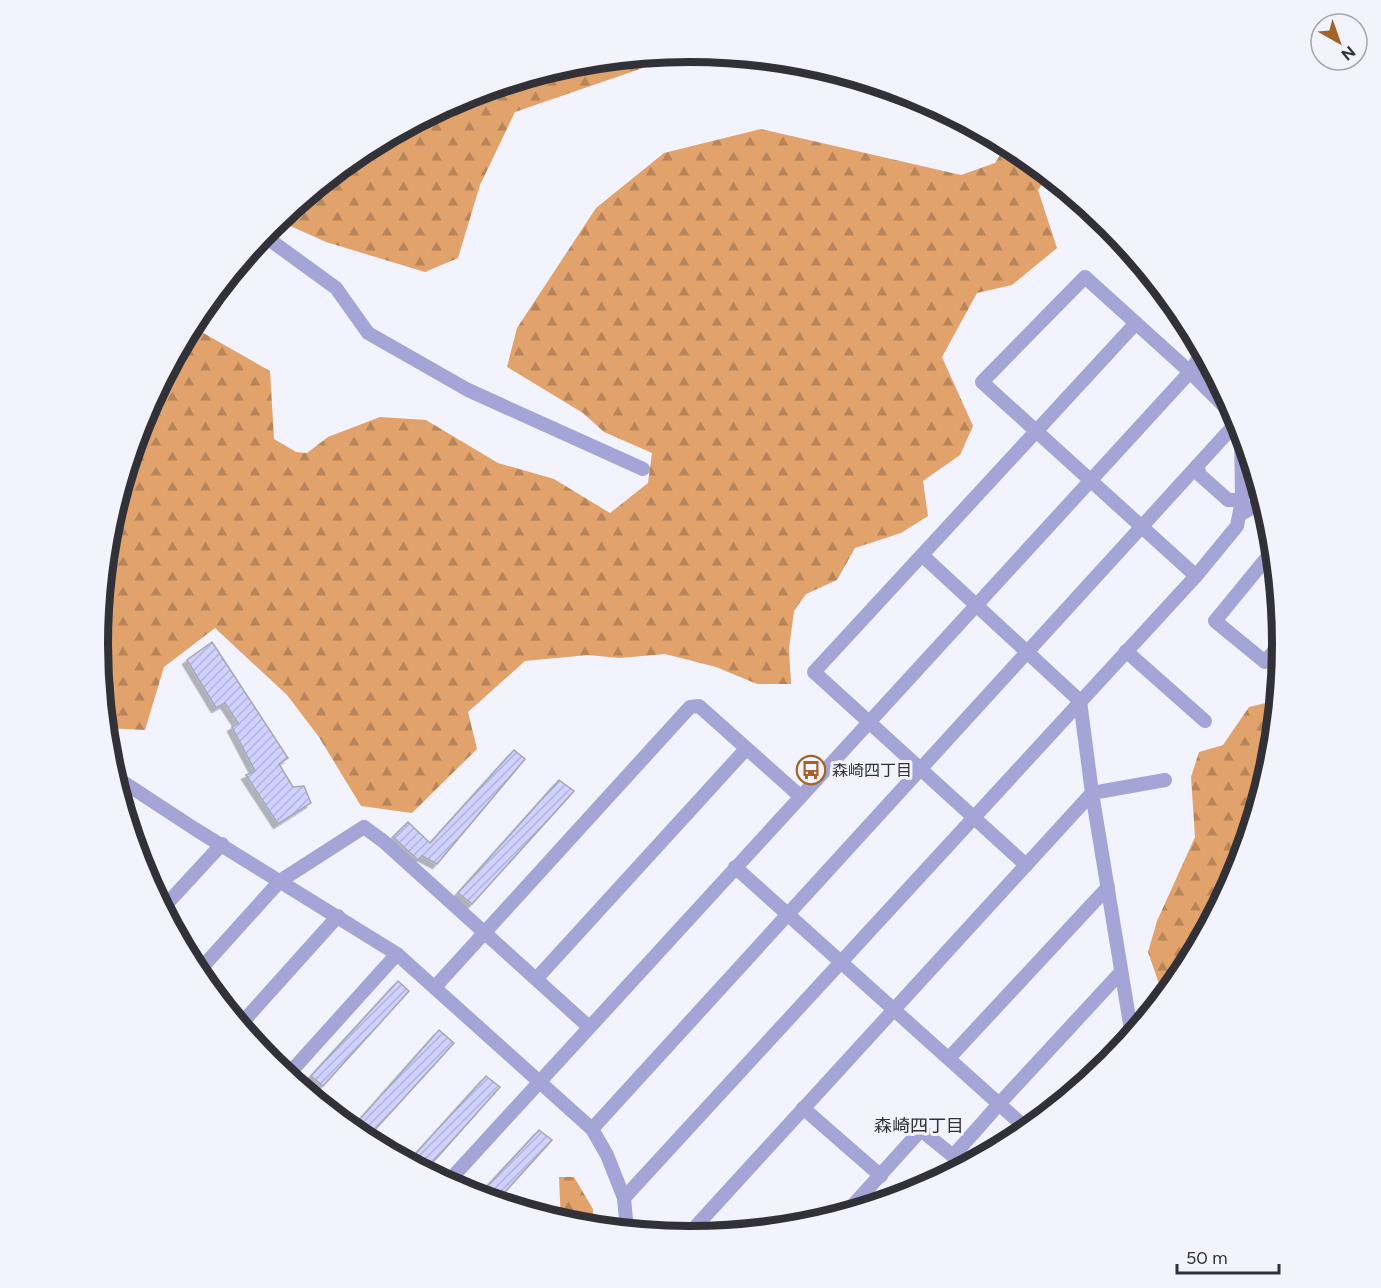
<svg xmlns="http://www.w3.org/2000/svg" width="1381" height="1288" font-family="Figtree,'Noto Sans JP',sans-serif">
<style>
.forest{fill:url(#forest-firs)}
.building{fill:url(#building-hatch);stroke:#a6a6b5;stroke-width:1.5;filter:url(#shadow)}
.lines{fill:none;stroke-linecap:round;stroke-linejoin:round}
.minor{stroke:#a4a4d7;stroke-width:14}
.labels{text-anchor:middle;stroke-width:6;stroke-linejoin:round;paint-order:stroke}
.poi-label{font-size:16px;fill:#313137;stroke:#f2f3fc;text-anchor:start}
.neighbourhood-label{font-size:18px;fill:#313137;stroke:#f2f3fc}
.rim{fill:none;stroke:#313137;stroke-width:8}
</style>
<defs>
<pattern id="forest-firs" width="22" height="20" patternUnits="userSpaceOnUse" patternTransform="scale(1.5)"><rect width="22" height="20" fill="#e1a26b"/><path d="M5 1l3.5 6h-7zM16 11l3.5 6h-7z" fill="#b78559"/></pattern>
<pattern id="building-hatch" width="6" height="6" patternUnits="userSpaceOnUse" patternTransform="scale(1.5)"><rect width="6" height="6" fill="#d0d1fe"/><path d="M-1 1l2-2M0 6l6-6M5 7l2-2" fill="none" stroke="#b3b4da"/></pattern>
<filter id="shadow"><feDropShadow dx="-4.5" dy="4.5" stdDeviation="0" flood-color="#0004"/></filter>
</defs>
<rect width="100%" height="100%" fill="#f2f3fc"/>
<g class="forest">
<polygon points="691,51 807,62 814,65 791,69 666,60 515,112 480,185 458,258 425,272 326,242 277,220 361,151 464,96 575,62"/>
<polygon points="761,129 961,175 995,163 1007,144 1020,151 1049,175 1038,190 1057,248 1012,285 977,293 942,357 973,426 960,455 923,481 928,516 901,533 855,548 837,580 806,594 794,611 789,649 791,684 757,684 716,667 665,654 620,658 588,655 525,661 468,712 477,749 412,813 361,806 319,737 287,695 215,628 164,667 145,730 106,728 98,644 109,528 143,417 191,326 270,371 274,439 296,452 307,453 328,437 380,417 426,420 498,463 554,479 610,513 648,483 652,453 604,432 583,413 507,367 517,328 596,208 664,153"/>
<polygon points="1266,703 1277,708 1273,754 1238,871 1183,974 1164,998 1148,952 1157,921 1195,837 1191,777 1199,752 1223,745 1249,707"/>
<polygon points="559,1177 574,1177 593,1209 593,1227 574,1226 561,1222"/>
</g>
<g class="building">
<polygon points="212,642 288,758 279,764 293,787 304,786 311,803 278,824 246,775 255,771 232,727 238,723 225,703 216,708 187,660"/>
<polygon points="514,750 525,759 437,864 422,856 418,860 393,837 408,822 430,843"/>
<polygon points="559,780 574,791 472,904 458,893"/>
<polygon points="398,981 409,991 323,1086 311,1076"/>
<polygon points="439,1030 454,1043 373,1132 360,1119"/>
<polygon points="486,1076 500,1087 425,1171 408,1162"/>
<polygon points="539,1130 552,1140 496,1202 478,1196"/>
</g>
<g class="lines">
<g class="minor">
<polyline points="263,235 336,288 368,333 468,390 643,469"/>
<polyline points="1197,466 1200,475 1228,500 1242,500"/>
<polyline points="1241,514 1264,501"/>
<polyline points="1274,549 1215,621 1265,662 1283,640"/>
<polyline points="923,556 1080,701 1092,793 1132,1036"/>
<polyline points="1126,651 1205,721"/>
<polyline points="114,776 195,829 397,954 592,1129 607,1155 624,1198 627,1231"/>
<polyline points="1026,865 814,672 1136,323"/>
<polyline points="735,867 1028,1130"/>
<polyline points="153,890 167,903"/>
<polyline points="163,908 222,844"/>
<polyline points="197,973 280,881 364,827 383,841 589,1027"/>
<polyline points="537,978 746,749"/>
<polyline points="435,987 690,707 699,706 800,796"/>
<polyline points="240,1025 338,916"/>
<polyline points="949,1058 1108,887"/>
<polyline points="287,1076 397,954"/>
<polyline points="803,1108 881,1176"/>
<polyline points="592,1129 1239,420"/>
<polyline points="447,1183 1190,372 1203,351"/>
<polyline points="624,1198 1196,576 1237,526 1242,500 1241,431 1239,421 1190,372 1085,277 982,382 1196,576"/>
<polyline points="845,1214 921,1130 953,1156 999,1104 1121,972"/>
<polyline points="686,1237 1092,793 1165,780"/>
</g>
</g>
<defs>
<g id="bus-ring" transform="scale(1.5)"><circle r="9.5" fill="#f2f3fc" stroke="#a26429" stroke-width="1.5"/><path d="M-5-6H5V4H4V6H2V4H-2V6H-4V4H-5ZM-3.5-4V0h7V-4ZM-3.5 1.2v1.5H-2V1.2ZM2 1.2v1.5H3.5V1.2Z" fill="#a26429"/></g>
</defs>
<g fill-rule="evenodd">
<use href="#bus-ring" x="811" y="770"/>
</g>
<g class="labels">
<g class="poi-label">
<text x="832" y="776">森崎四丁目</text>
</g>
<g class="neighbourhood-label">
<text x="919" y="1132">森崎四丁目</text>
</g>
</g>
<path d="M0 0H1381V1288H0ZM108 644a582 582 0 1 1 1164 0a582 582 0 1 1-1164 0Z" fill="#f2f3fc" fill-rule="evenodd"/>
<path class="rim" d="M108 644a582 582 0 1 1 1164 0a582 582 0 1 1-1164 0Z"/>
<g transform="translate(1339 42) rotate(140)"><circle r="28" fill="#f2f3fc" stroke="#a5a5ad" stroke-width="1.5"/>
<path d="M0-4.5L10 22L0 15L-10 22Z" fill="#a26429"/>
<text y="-9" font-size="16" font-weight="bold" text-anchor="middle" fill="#313137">N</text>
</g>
<path d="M1177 1264v9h102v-9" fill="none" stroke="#313137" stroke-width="3"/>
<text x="1186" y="1264" font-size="18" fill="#313137" stroke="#f2f3fc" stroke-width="4.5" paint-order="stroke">50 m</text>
</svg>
